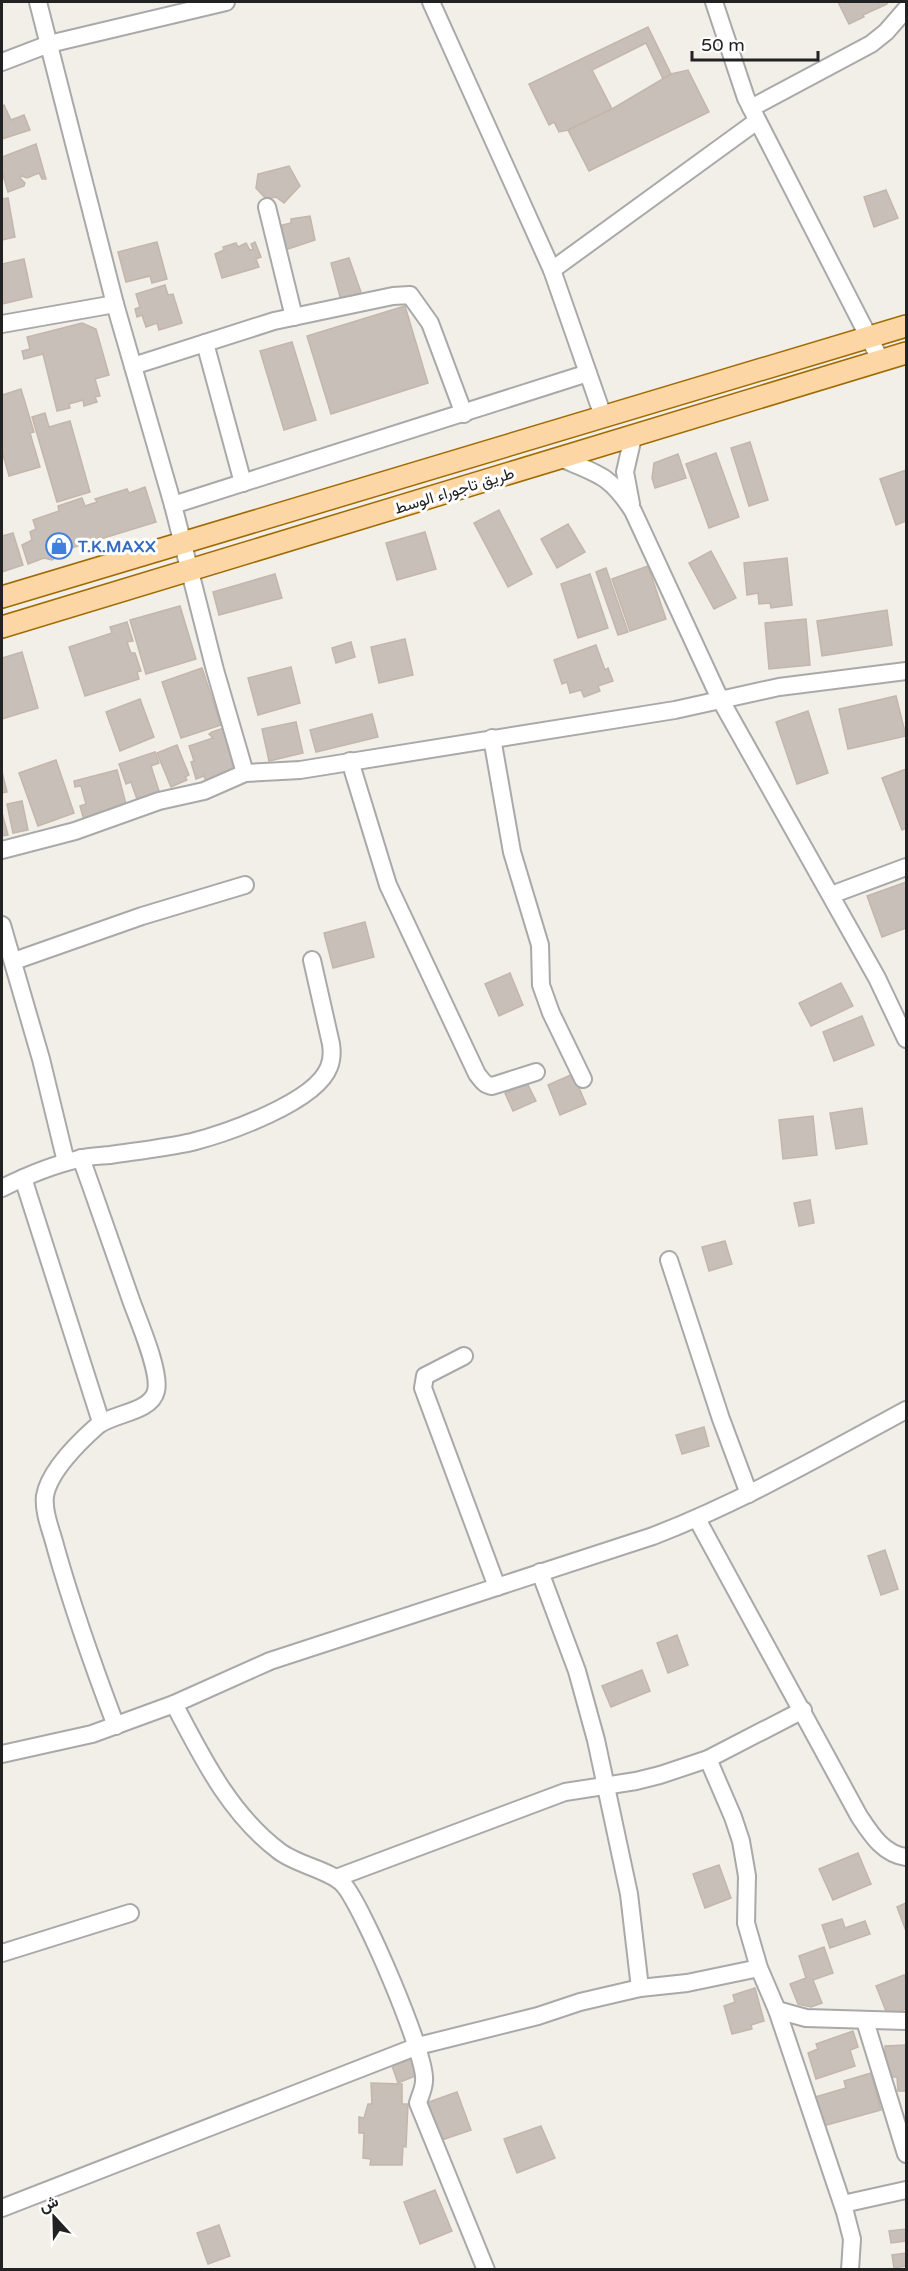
<svg xmlns="http://www.w3.org/2000/svg" width="908" height="2271" font-family="'Varela Round',Vazirmatn,sans-serif">
<style>
.building{fill:#c7bfb8;stroke:#c4b6ab;stroke-width:1.5}
.lines{fill:none;stroke-linecap:round;stroke-linejoin:round}
.minor-casing{stroke:#a9a9a9;stroke-width:20}
.major-casing{stroke:#a06b00;stroke-width:24}
.minor{stroke:#fff;stroke-width:16}
.major{stroke:#fcd6a4;stroke-width:21}
.labels{text-anchor:middle;stroke-width:6;stroke-linejoin:round;paint-order:stroke}
.street-label{font-size:16px;fill:#222;stroke:#fff}
.shop-label{font-size:16px;font-weight:bold;fill:#366cbe;stroke:#fff;text-anchor:start}
</style>
<rect width="100%" height="100%" fill="#f2efe9"/>
<g class="building">
<polygon points="838,2 887,2 887,4 863,15 864,17 849,24"/>
<polygon points="648,27 671,74 663,79 646,43 592,70 612,109 568,130 559,132 554,122 549,125 529,84"/>
<polygon points="688,70 709,112 589,171 568,130 612,109 671,74"/>
<polygon points="4,105 11,120 24,115 30,130 2,139 2,106"/>
<polygon points="36,144 46,179 42,179 39,173 27,178 22,176 20,178 25,183 24,186 8,192 2,172 2,157"/>
<polygon points="289,166 300,186 284,203 276,197 266,199 256,188 258,174"/>
<polygon points="886,190 898,218 874,227 864,197"/>
<polygon points="2,196 3,199 8,198 15,237 2,240"/>
<polygon points="310,216 315,240 285,250 278,226 291,223 291,219"/>
<polygon points="157,242 167,279 152,283 150,276 126,282 118,252"/>
<polygon points="255,242 261,257 256,259 259,267 222,278 215,254 224,250 223,247 236,243 238,247 246,243 250,250 253,249 251,244"/>
<polygon points="349,258 361,292 358,298 355,296 340,297 331,263"/>
<polygon points="24,259 32,297 2,304 2,264"/>
<polygon points="165,285 168,295 173,294 182,323 159,330 157,323 146,327 142,315 137,317 135,309 140,307 136,294"/>
<polygon points="405,306 428,383 331,414 307,336"/>
<polygon points="82,323 96,329 109,375 95,379 100,396 95,397 97,402 84,406 83,400 69,404 70,408 57,411 43,354 24,359 22,351 30,349 27,337"/>
<polygon points="292,342 316,420 284,430 260,351"/>
<polygon points="21,389 34,432 30,433 40,467 9,476 2,451 2,395"/>
<polygon points="45,413 49,427 70,421 90,492 57,502 32,417"/>
<polygon points="750,442 768,500 749,506 731,448"/>
<polygon points="716,453 739,517 709,528 686,464"/>
<polygon points="678,454 686,478 655,488 652,478 654,463"/>
<polygon points="906,470 906,521 896,525 880,479"/>
<polygon points="145,487 156,522 68,549 52,560 44,558 28,564 22,545 32,540 30,532 36,529 33,520 59,511 58,506 82,498 85,506 97,502 95,499 127,489 129,493"/>
<polygon points="499,510 532,574 508,587 474,523"/>
<polygon points="568,524 585,552 557,568 541,539"/>
<polygon points="425,532 436,569 397,580 386,543"/>
<polygon points="13,533 23,565 2,572 2,536"/>
<polygon points="711,551 736,598 714,609 689,563"/>
<polygon points="787,558 792,605 771,608 770,603 759,604 758,593 747,595 744,563"/>
<polygon points="648,566 666,619 630,631 612,579"/>
<polygon points="606,568 628,632 618,635 596,572"/>
<polygon points="275,574 282,598 219,615 213,592"/>
<polygon points="590,574 608,628 578,638 561,584"/>
<polygon points="180,606 196,659 146,674 130,620"/>
<polygon points="887,610 892,645 822,656 817,621"/>
<polygon points="806,619 810,665 769,669 765,623"/>
<polygon points="127,622 133,641 127,642 131,653 135,653 141,671 137,672 139,679 85,696 69,647 112,633 110,627"/>
<polygon points="405,639 413,675 379,683 371,647"/>
<polygon points="351,642 355,657 336,663 332,648"/>
<polygon points="596,645 605,670 608,668 613,681 598,686 600,691 584,697 581,690 570,693 567,682 562,684 554,660"/>
<polygon points="22,652 38,708 2,719 2,658"/>
<polygon points="291,667 300,703 258,715 248,678"/>
<polygon points="202,668 221,725 181,738 162,682"/>
<polygon points="896,696 906,736 848,749 839,709"/>
<polygon points="140,699 154,737 120,751 106,712"/>
<polygon points="808,711 828,773 797,784 776,722"/>
<polygon points="372,714 378,737 316,752 310,730"/>
<polygon points="296,722 303,753 269,761 262,729"/>
<polygon points="224,728 239,774 207,784 204,776 196,779 191,762 194,761 189,746 213,738 209,734 212,732"/>
<polygon points="177,745 189,775 185,777 187,780 171,787 157,753"/>
<polygon points="155,752 159,763 151,766 160,794 138,802 131,782 126,784 119,764"/>
<polygon points="56,760 74,813 38,826 19,773"/>
<polygon points="906,769 906,828 902,830 882,778"/>
<polygon points="117,770 127,808 84,820 80,806 86,804 81,786 75,787 74,781"/>
<polygon points="2,772 7,792 2,793"/>
<polygon points="22,801 28,830 13,833 7,804"/>
<polygon points="2,813 8,835 2,836"/>
<polygon points="906,882 906,928 882,937 867,896"/>
<polygon points="365,922 374,957 333,968 324,933"/>
<polygon points="510,973 523,1005 499,1016 485,984"/>
<polygon points="841,983 853,1006 811,1026 799,1003"/>
<polygon points="862,1016 874,1045 834,1061 823,1032"/>
<polygon points="573,1074 586,1104 560,1115 548,1085"/>
<polygon points="527,1083 536,1101 513,1111 505,1093"/>
<polygon points="862,1108 867,1144 836,1149 830,1113"/>
<polygon points="813,1116 817,1155 783,1159 779,1120"/>
<polygon points="810,1200 814,1223 799,1226 794,1203"/>
<polygon points="725,1241 732,1264 709,1271 702,1247"/>
<polygon points="704,1427 709,1446 682,1454 676,1435"/>
<polygon points="885,1550 898,1589 881,1595 868,1556"/>
<polygon points="677,1635 688,1665 668,1673 657,1643"/>
<polygon points="642,1670 650,1691 611,1707 602,1686"/>
<polygon points="858,1853 871,1884 833,1900 819,1869"/>
<polygon points="719,1865 731,1898 705,1908 693,1874"/>
<polygon points="906,1903 906,1931 897,1907"/>
<polygon points="842,1919 845,1928 865,1921 870,1934 830,1948 822,1925"/>
<polygon points="824,1947 833,1973 813,1980 822,2003 811,2007 798,2004 790,1984 806,1978 799,1956"/>
<polygon points="904,1975 906,1980 906,2009 888,2016 876,1986"/>
<polygon points="755,1988 764,2021 751,2025 752,2029 732,2034 724,2006 735,2002 733,1995"/>
<polygon points="853,2031 858,2047 850,2050 855,2066 816,2079 808,2053 818,2049 816,2044"/>
<polygon points="906,2045 906,2091 898,2091 897,2077 886,2077 885,2046"/>
<polygon points="414,2058 420,2074 398,2083 392,2066"/>
<polygon points="871,2073 881,2110 823,2126 815,2097 846,2088 844,2081"/>
<polygon points="371,2083 402,2084 402,2104 408,2104 406,2147 403,2146 402,2165 370,2165 371,2159 363,2158 364,2133 359,2133 359,2117 364,2118 368,2104 372,2104"/>
<polygon points="457,2092 471,2130 439,2141 426,2103"/>
<polygon points="541,2126 555,2158 517,2173 504,2139"/>
<polygon points="435,2190 452,2231 420,2244 404,2202"/>
<polygon points="219,2225 230,2256 208,2264 197,2233"/>
<polygon points="906,2229 906,2241 891,2243 889,2231"/>
<polygon points="906,2253 906,2266 894,2268 892,2255"/>
</g>
<g class="lines">
<g class="minor-casing">
<g id="minor">
<polyline points="38,2 115,304 173,505 215,670 245,773"/>
<polyline points="431,2 552,270"/>
<polyline points="714,2 746,98 881,361"/>
<polyline points="2,62 49,44 226,2"/>
<polyline points="751,108 871,44 886,32 906,9"/>
<polyline points="267,207 294,317"/>
<polyline points="2,324 115,304"/>
<polyline points="205,343 243,483"/>
<polyline points="133,366 274,321 393,296 410,295 430,323 464,414"/>
<polyline points="603,416 552,270 757,121"/>
<path d="M 560,458 C 598,474 610,475 633,511 L 720,699 L 877,978 L 906,1039"/>
<polyline points="631,504 625,472 633,437"/>
<polyline points="173,505 588,373"/>
<polyline points="492,738 512,852 540,945 541,985 551,1013 583,1079"/>
<path d="M 350,761 L 388,885 L 477,1074 C 482,1080 484,1085 492,1086 L 536,1072"/>
<polyline points="2,850 75,831 159,801 204,791 245,773 300,770 675,710 779,687 906,671"/>
<polyline points="831,895 906,867"/>
<polyline points="2,925 41,1059 66,1162"/>
<polyline points="14,961 142,916 245,885"/>
<path d="M 81,1158 C 98,1205 114,1252 131,1300 C 138,1320 161,1372 156,1391 C 151,1413 111,1413 96,1427 C 78,1443 49,1472 45,1496 C 43,1513 52,1532 56,1549 C 73,1609 94,1668 116,1726"/>
<polyline points="23,1178 101,1422"/>
<path d="M 2,1188 C 26,1176 52,1165 79,1159 C 89,1156 100,1156 110,1155 C 137,1151 165,1148 192,1142 C 227,1133 316,1102 329,1067 C 332,1060 332,1051 331,1044 L 312,960"/>
<polyline points="669,1260 721,1419 749,1494"/>
<polyline points="464,1356 425,1376 423,1388 497,1587"/>
<path d="M 697,1519 L 859,1816 C 871,1834 883,1854 906,1857"/>
<polyline points="540,1572 577,1671 596,1740 629,1894 640,1988"/>
<path d="M 174,1704 C 202,1757 229,1813 279,1851 C 297,1865 330,1870 343,1884 C 362,1904 427,2056 424,2081 C 424,2088 420,2096 418,2103 L 486,2270"/>
<path d="M 2,1754 L 92,1734 L 174,1704 L 270,1661 L 653,1536 C 741,1502 823,1455 906,1410"/>
<polyline points="708,1759 733,1817 741,1841 747,1876 746,1923 759,1968 777,2010 845,2212 852,2239 850,2270"/>
<polyline points="336,1878 565,1792 636,1781 660,1775 708,1759 803,1710"/>
<polyline points="2,1953 130,1913"/>
<polyline points="777,2010 806,2018 906,2021"/>
<polyline points="865,2021 906,2154"/>
<polyline points="843,2204 906,2190"/>
<polyline points="2,2208 418,2046 538,2016 580,2002 640,1988 687,1983 759,1968"/>
</g>
</g>
<g class="major-casing">
<g id="major">
<polyline points="2,597 906,326"/>
<polyline points="2,627 906,353"/>
</g>
</g>
<use href="#minor" class="minor"/>
<use href="#major" class="major"/>
</g>
<defs>
<g id="shop-ring" transform="scale(1.35)"><circle r="9.5" fill="#fff" stroke="#3f7fe0" stroke-width="1.5"/><path d="M-5-2.5h2.3a2.7 3.5 0 0 1 5.4 0H5L5.5 6h-11ZM-1.5-2.5h3a1.5 2.3 0 0 0-3 0Z" fill="#3f7fe0"/></g>
</defs>
<g fill-rule="evenodd">
<use href="#shop-ring" x="59" y="546"/>
</g>
<g class="labels">
<g class="street-label">
<text transform="translate(454 490) rotate(-17)" y="6">طريق تاجوراء الوسط</text>
</g>
<g class="shop-label">
<text x="78" y="552">T.K.MAXX</text>
</g>
</g>
<rect width="908" height="2271" fill="none" stroke="#222222" stroke-width="6"/>
<g transform="translate(54 2217) rotate(338)" stroke="#ffffff" stroke-width="4.5" paint-order="stroke">
<path d="M0-4.5L10 22L0 15L-10 22Z" fill="#222222"/>
<text y="-9" font-size="16" font-weight="bold" text-anchor="middle" fill="#222222">ش</text>
</g>
<path d="M692 51v9h126v-9" fill="none" stroke="#222222" stroke-width="3"/>
<text x="701" y="51" font-size="18" fill="#222222" stroke="#ffffff" stroke-width="4.5" paint-order="stroke">50 m</text>
</svg>
